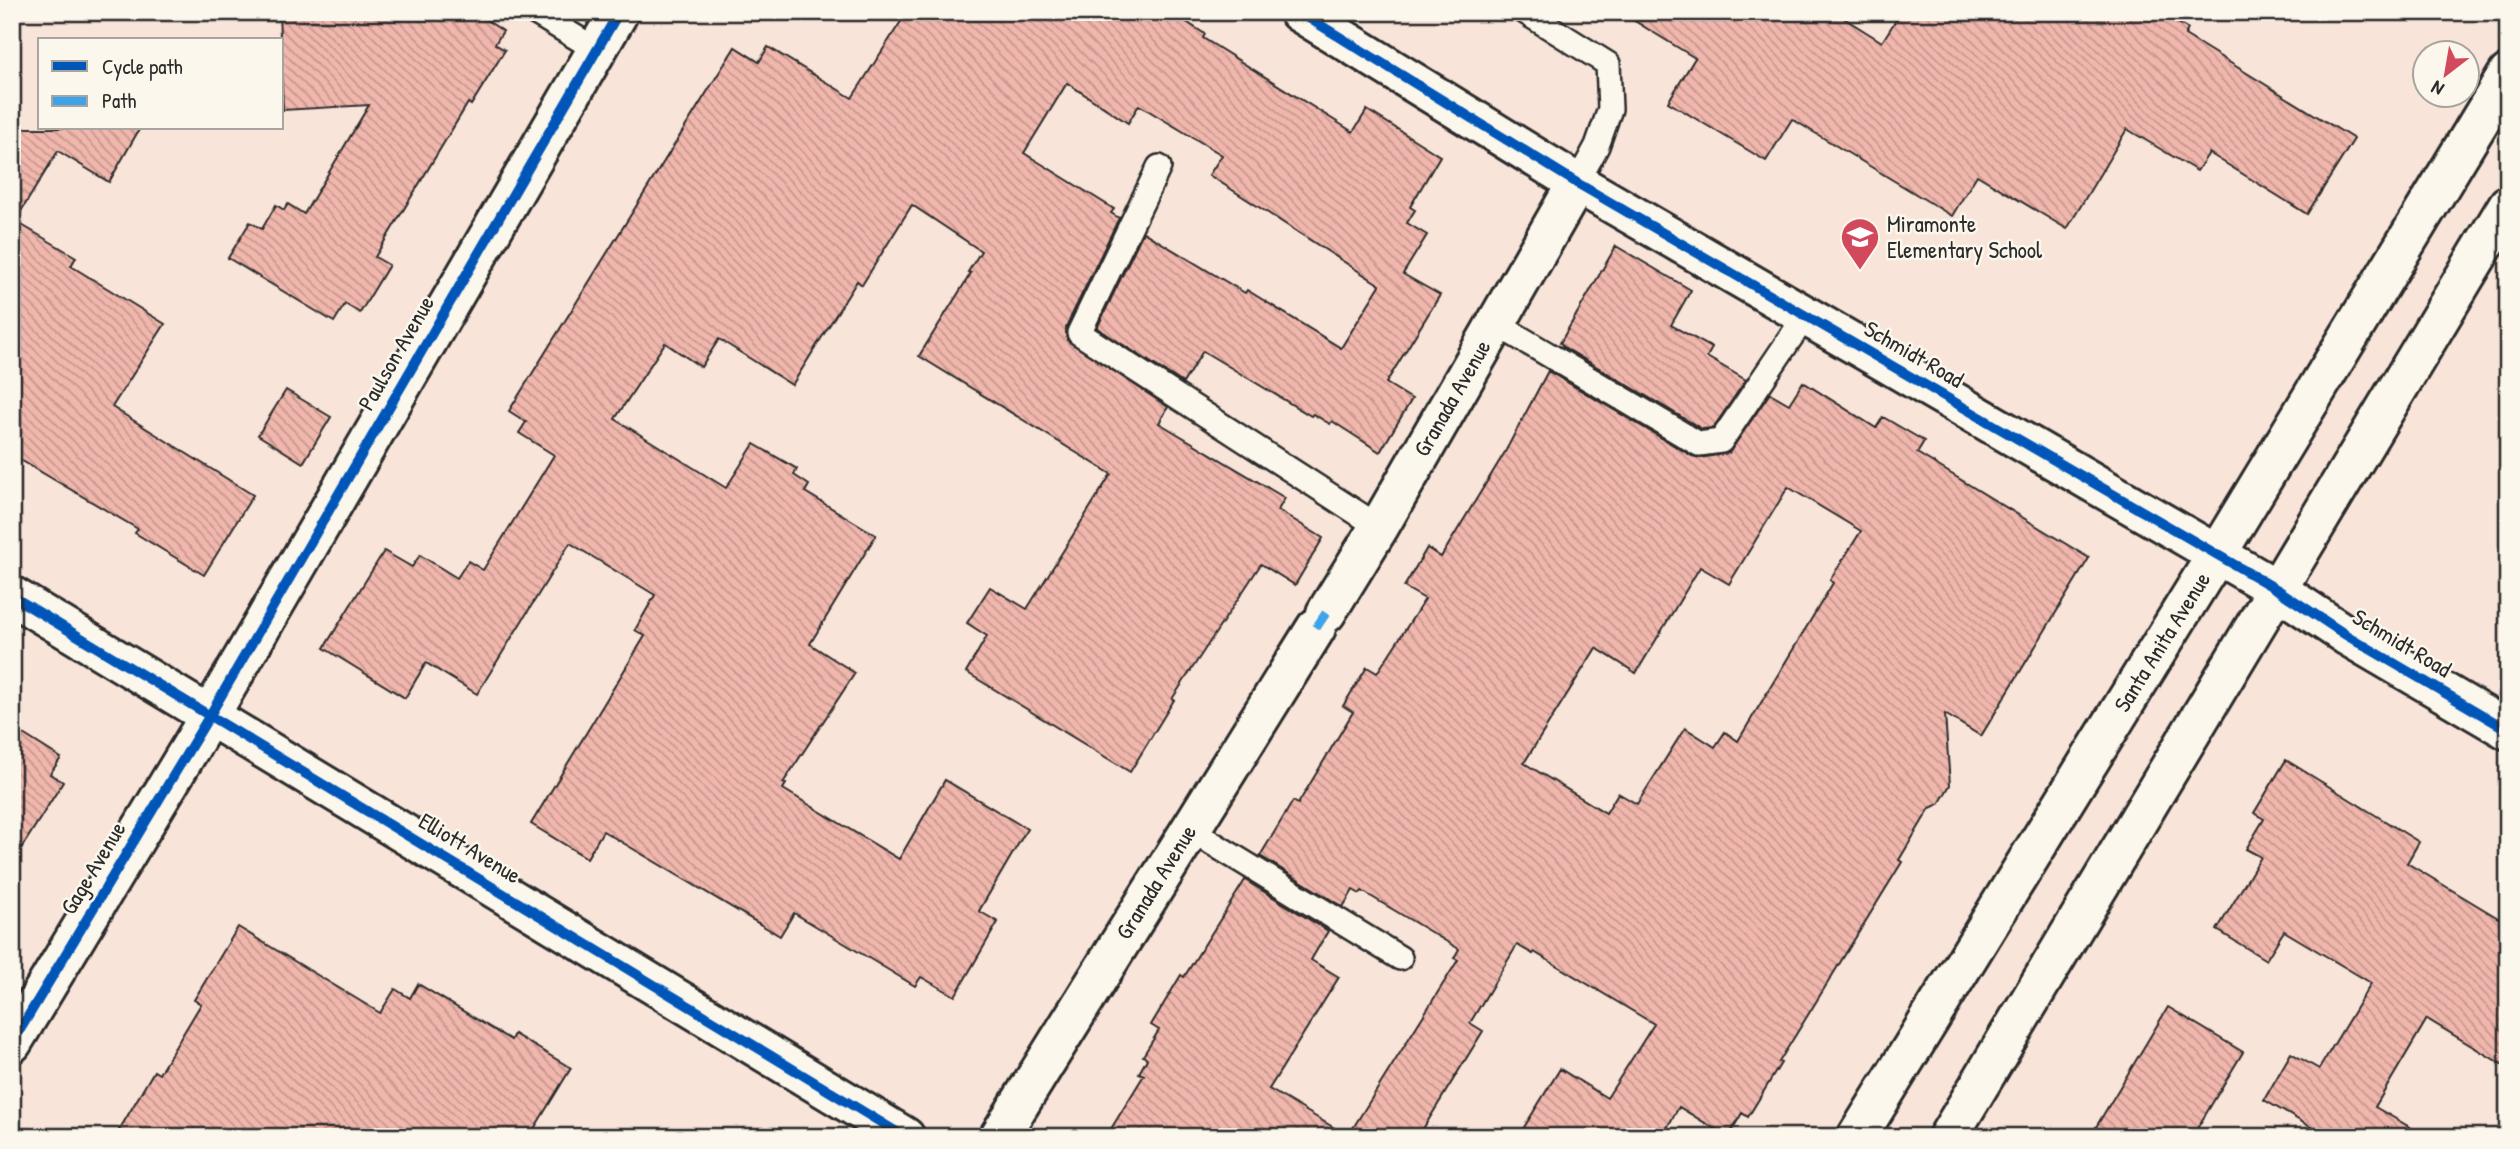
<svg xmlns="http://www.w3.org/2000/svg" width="2520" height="1149" font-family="'Patrick Hand',sans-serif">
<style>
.building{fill:url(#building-back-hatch);stroke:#2b2b2b;stroke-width:2;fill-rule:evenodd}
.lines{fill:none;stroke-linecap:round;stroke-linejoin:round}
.lane-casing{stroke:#2b2b2b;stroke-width:28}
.street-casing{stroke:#2b2b2b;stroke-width:44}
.secondary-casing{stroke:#2b2b2b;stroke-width:44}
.primary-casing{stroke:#2b2b2b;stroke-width:44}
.lane{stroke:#fbf7ec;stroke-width:23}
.street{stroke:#fbf7ec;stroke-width:38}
.secondary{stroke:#fbf7ec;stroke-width:38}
.primary{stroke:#fbf7ec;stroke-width:38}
.quiet{stroke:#3ea3eb;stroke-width:9;stroke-dasharray:18 9;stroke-linecap:butt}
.cycleway-casing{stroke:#fbf7ec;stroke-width:15}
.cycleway{stroke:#0057b8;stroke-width:10}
.labels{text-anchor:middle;stroke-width:5;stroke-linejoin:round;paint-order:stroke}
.poi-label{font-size:23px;fill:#2b2b2b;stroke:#fbf7ec;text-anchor:start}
.street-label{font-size:23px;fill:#2b2b2b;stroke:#fbf7ec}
</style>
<defs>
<pattern id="building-back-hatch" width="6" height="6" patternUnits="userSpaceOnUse" patternTransform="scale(1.75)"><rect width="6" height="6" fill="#f1b7ad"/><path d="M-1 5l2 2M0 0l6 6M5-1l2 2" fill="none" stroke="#c3958d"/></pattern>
</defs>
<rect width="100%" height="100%" fill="#f8e4d9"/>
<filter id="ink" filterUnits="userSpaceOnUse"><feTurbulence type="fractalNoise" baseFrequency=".0143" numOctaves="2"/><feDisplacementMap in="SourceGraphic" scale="14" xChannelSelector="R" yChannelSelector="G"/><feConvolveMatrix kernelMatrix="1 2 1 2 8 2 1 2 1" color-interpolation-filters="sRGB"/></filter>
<g filter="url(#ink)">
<g class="building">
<polygon points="279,12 474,12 503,31 495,44 505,50 471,105 468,103 375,257 389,265 360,313 345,304 334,322 228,258 250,222 262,229 276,205 284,210 288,204 304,214 369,105 283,110"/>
<polygon points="907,12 1171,12 1205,34 1203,38 1353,132 1367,110 1440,156 1410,207 1415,210 1407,223 1427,235 1403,274 1440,295 1386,383 1412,399 1380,452 1332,421 1330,424 1313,414 1311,416 1203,351 1183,383 1097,328 1143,232 1245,293 1247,290 1341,348 1380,285 1209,175 1222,155 1139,105 1128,123 1067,83 1024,153 1114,209 1111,213 1119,218 1066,327 1067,340 1168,407 1159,423 1285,498 1278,510 1323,538 1295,585 1261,564 1172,699 1174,700 1130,772 966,672 987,636 967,623 990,587 1027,609 1111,474 919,356 971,273 968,272 981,251 912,205 862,285 857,281 792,385 719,339 701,367 665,343 615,419 726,488 754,444 797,469 794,475 809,485 805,492 876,535 810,644 855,673 783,783 786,784 783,789 899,859 945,780 1027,829 979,911 998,922 955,996 921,977 915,986 794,913 780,936 603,831 587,858 531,824 645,636 635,630 655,595 570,543 477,694 426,663 405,698 324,648 384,551 412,567 420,555 457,578 468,561 483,570 554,455 519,433 526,422 509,411 735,47 759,62 768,47 852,98"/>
<polygon points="1620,12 1834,12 1882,42 1901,12 2160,12 2188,29 2185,35 2354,139 2307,214 2209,153 2197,171 2127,129 2067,229 1977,175 1952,216 1792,119 1766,161 1668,102 1695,58"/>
<polygon points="12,128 140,128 109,182 58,151 15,221 76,257 71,266 165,324 112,407 253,495 204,575 135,533 138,529 12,455"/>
<polygon points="1616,246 1691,290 1671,325 1712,348 1707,357 1746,380 1713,428 1702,429 1562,346 1563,345 1560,343"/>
<path d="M 1548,371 L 1692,456 L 1700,458 L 1729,453 L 1770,393 L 1789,404 L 1803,382 L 1876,428 L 1883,417 L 1924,441 L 1917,453 L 2089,558 L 1981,736 L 1945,714 L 1950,785 L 1939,804 L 1930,808 L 1899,860 L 1902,862 L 1779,1062 L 1781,1063 L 1748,1117 L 1742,1113 L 1728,1137 L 1679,1107 L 1664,1133 L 1671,1137 L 1518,1137 L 1560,1069 L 1607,1098 L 1654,1024 L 1534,952 L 1533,954 L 1517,945 L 1470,1023 L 1483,1031 L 1418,1137 L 1106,1137 L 1144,1075 L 1139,1073 L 1147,1059 L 1143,1056 L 1159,1030 L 1151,1025 L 1181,975 L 1184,977 L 1245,880 L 1328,931 L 1311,960 L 1339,977 L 1269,1089 L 1348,1136 L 1458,960 L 1454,958 L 1459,949 L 1362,891 L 1360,894 L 1353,890 L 1343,907 L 1260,856 L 1293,801 L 1298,804 L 1353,712 L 1343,706 L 1367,667 L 1377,673 L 1425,599 L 1404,587 L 1427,548 L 1441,557 L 1505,452 ZM 1788,487 L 1861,531 L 1830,580 L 1833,583 L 1738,741 L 1725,732 L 1715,747 L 1685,728 L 1637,804 L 1618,793 L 1606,813 L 1524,763 L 1596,648 L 1636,673 L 1700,567 L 1729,584 Z"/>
<polygon points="286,390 331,417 303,463 258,435"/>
<polygon points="12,727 61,758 50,774 63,782 12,863"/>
<polygon points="2286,760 2419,842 2407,863 2508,924 2508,1068 2427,1019 2375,1107 2427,1137 2328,1137 2264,1100 2291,1053 2319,1069 2371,983 2284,931 2266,960 2217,930 2261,857 2246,849 2264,819 2254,813"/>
<polygon points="238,927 380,1013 395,989 410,998 418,984 511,1040 514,1034 571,1068 529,1137 115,1137 154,1071 159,1074 201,1004 194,1000"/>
<polygon points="2168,1007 2243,1052 2192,1137 2090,1137"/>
</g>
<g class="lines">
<g class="lane-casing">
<g id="lane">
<polyline points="534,12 597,50"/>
<polyline points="1525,12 1608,64 1610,109 1597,146 1577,183"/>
<polyline points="1159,167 1079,333 1379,527"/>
<polyline points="1495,323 1699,444 1721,441 1806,315"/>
<polyline points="1189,829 1400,958"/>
</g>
</g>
<g class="street-casing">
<g id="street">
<polyline points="1299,12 1577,183 2278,590 2346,635 2508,730"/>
<polyline points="1326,613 1379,527 1577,183"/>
<polyline points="12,1043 210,715 619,12"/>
<polyline points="999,1137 1316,628"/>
</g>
</g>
<g class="secondary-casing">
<polyline id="secondary" points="12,596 905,1137"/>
</g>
<g class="primary-casing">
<g id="primary">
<polyline points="1857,1137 2217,554 2508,74"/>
<polyline points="1948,1137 2508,205"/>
</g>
</g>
<use href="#lane" class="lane"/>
<use href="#street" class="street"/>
<use href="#secondary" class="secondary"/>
<use href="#primary" class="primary"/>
<polyline class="quiet" points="1316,628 1326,613"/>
<g class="cycleway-casing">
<g id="cycleway">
<polyline points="1299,12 1577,183 2278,590 2346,635 2508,730"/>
<polyline points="12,596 905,1137"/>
<polyline points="12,1043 210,715 619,12"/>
</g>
</g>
<use href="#cycleway" class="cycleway"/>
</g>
</g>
<defs>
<g id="school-pin" transform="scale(2.0125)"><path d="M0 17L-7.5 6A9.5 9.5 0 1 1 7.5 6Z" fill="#d1495b" stroke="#fbf7ec"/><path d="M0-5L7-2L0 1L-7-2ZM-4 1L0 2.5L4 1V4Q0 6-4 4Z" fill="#fff"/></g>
</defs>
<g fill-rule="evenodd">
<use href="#school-pin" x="1860" y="237"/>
</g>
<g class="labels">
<g class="poi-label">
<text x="1887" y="232">Miramonte<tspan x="1887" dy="26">Elementary School</tspan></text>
</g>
<g class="street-label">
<text transform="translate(396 353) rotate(-60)" y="8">Paulson Avenue</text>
<text transform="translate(1914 354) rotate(30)" y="8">Schmidt Road</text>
<text transform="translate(1452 398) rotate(-60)" y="8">Granada Avenue</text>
<text transform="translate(2162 642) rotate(-58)" y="8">Santa Anita Avenue</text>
<text transform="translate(2402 643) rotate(31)" y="8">Schmidt Road</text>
<text transform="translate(470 848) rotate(31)" y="8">Elliott Avenue</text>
<text transform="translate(93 868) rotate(-59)" y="8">Gage Avenue</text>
<text transform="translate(1156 882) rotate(-58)" y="8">Granada Avenue</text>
</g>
</g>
<rect width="2520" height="1149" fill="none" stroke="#fbf7ec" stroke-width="42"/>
<rect x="21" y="21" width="2478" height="1107" fill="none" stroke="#2b2b2b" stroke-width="2.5" filter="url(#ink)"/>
<rect x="38" y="38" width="245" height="91" fill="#fbf7ec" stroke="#a8a59f" stroke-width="2"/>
<rect x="52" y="61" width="35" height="10" fill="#0057b8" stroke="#a8a59f" stroke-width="2"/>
<text x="102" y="74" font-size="21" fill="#2b2b2b">Cycle path</text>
<rect x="52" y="96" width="35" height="10" fill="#3ea3eb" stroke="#a8a59f" stroke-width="2"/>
<text x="102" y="108" font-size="21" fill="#2b2b2b">Path</text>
<g transform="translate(2446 74) rotate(211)"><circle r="33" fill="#fbf7ec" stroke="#a8a59f" stroke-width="2"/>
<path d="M0-5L12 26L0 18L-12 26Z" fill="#d1495b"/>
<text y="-10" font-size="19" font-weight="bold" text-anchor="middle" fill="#2b2b2b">N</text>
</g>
</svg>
